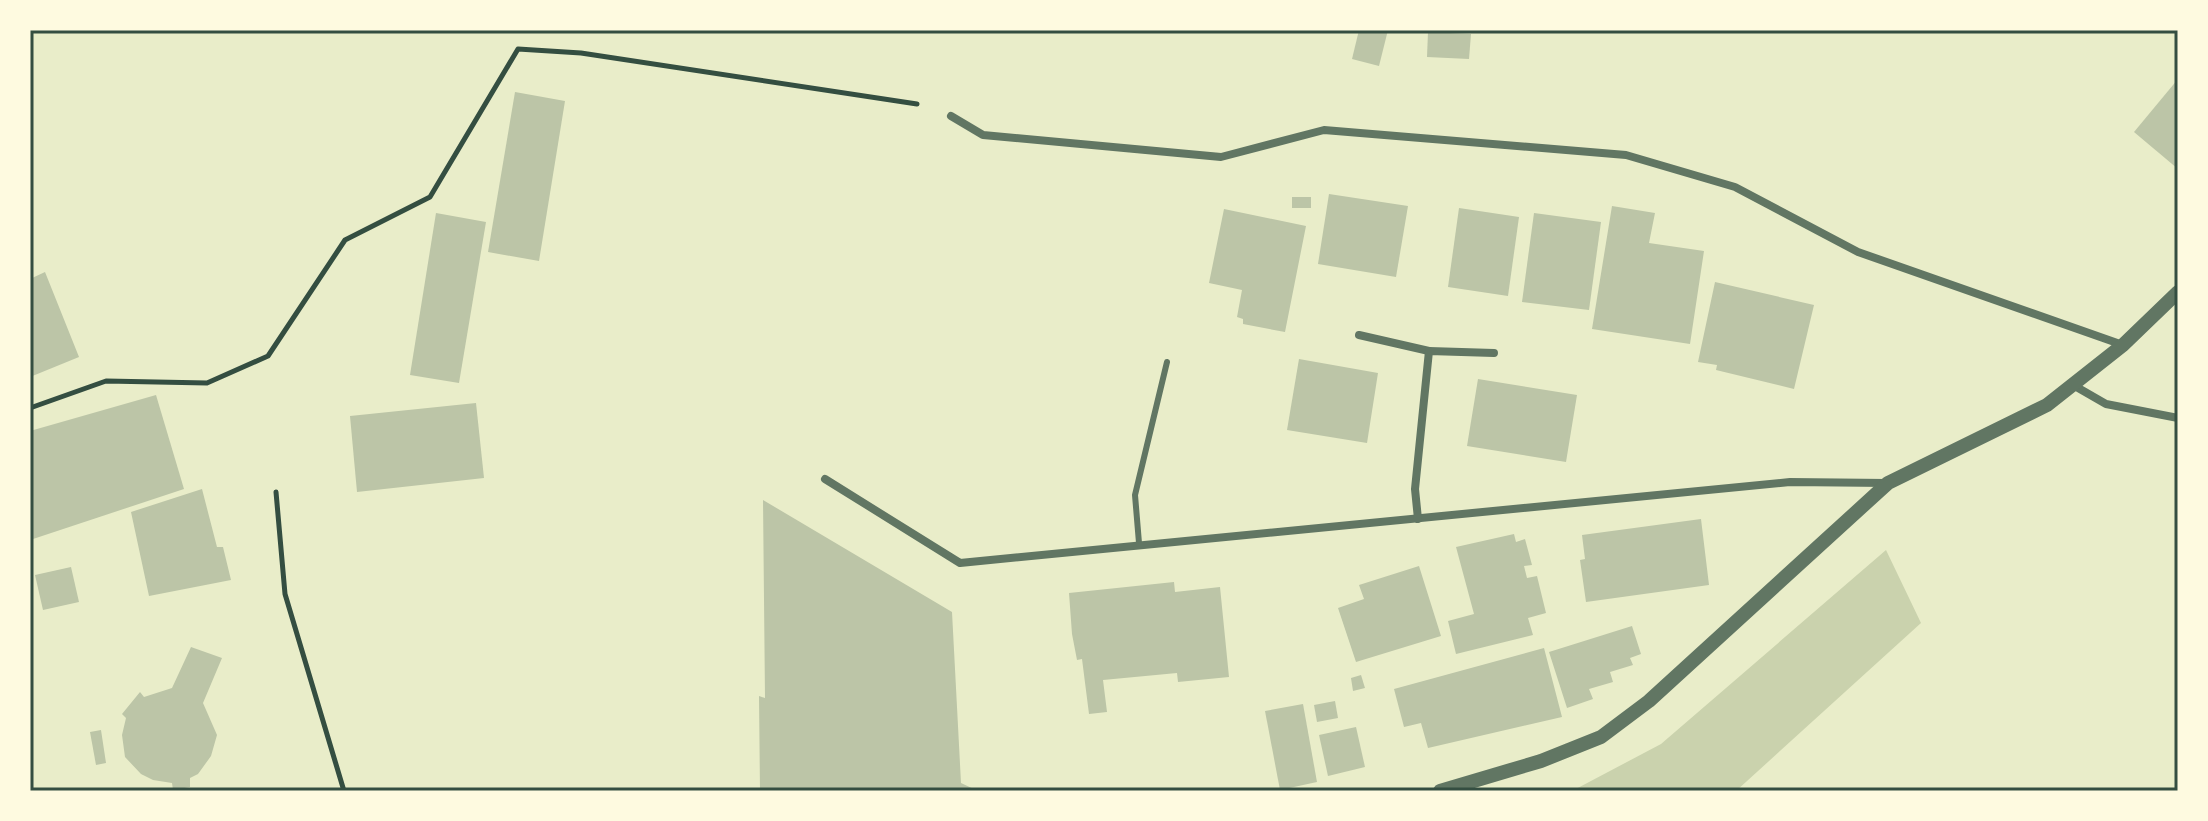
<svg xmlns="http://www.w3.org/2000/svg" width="2208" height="821" font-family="Cabin,sans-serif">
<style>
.green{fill:#cad2ad}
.building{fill:#bcc5a7}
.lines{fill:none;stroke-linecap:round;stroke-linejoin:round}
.path{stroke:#344e41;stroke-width:5}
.service{stroke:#617663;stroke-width:6}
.minor{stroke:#617663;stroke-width:8}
.tertiary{stroke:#617663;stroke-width:14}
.neatline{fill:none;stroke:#344e41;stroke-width:3}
</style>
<rect width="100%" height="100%" fill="#e9edc9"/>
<polygon class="green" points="1886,550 1921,623 1736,791 1572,791 1661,744"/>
<g class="building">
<polygon points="1359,30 1388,30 1379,66 1352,59"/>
<polygon points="1428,32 1471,34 1469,59 1427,57"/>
<polygon points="2178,79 2178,169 2134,132"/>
<polygon points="515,92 565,101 539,261 488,252"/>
<polygon points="1329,194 1408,206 1396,277 1318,264"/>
<rect x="1292" y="197" width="19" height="11"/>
<polygon points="1612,206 1655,213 1649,243 1704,251 1690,344 1592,329"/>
<polygon points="1459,208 1519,217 1508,296 1448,287"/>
<polygon points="1224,209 1306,226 1285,332 1243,324 1243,319 1237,317 1242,290 1209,283"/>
<polygon points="436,213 486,222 459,383 410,375"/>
<polygon points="1534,213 1601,222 1589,310 1522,302"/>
<polygon points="45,272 79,357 30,377 30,279"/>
<polygon points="1715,282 1814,305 1794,389 1716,370 1717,365 1698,362"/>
<polygon points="1299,359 1378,373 1367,443 1287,430"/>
<polygon points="1478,379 1577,395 1566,462 1467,446"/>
<polygon points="156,395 184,489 30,540 30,431"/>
<polygon points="476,403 484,478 357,492 350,416"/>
<polygon points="202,489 217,547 223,547 231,580 149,596 131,512"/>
<polygon points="763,500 952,612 961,783 978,791 760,791 759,696 765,698"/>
<polygon points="1701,519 1709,585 1586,602 1580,560 1585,559 1582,535"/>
<polygon points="1514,534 1516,542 1525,539 1532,565 1524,566 1527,578 1537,576 1546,613 1528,618 1533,635 1456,654 1448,621 1474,614 1456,547"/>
<polygon points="1419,566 1441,636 1356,662 1338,608 1364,599 1359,585"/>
<polygon points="71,567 79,602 43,610 35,575"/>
<polygon points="1174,582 1175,592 1220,587 1229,677 1178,682 1177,673 1103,680 1107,712 1089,714 1082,659 1077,660 1072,634 1069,593"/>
<polygon points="1632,626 1641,654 1630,658 1633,665 1610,672 1613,682 1589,689 1593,699 1567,708 1549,652"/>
<polygon points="191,647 222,658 203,703 217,735 211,756 198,774 190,778 190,787 173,790 172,783 153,780 141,774 125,757 122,735 126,718 122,714 140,692 144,697 172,688"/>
<polygon points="1544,648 1562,717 1428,748 1421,723 1404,727 1394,689"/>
<polygon points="1361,675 1365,688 1353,691 1351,678"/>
<polygon points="1335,701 1338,718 1317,722 1314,705"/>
<polygon points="1303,704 1317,782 1280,790 1265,711"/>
<polygon points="1356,727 1365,767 1328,776 1319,735"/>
<polygon points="101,730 106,763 96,765 90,732"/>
</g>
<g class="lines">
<g class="path">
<polyline points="30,408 106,381 207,383 268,356 345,240 430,197 518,49 581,53 917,104"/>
<polyline points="276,492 285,594 344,791"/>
</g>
<polyline class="service" points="1139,543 1135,495 1167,362"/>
<g class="minor">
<polyline points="951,116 983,135 1221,157 1324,130 1626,155 1735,187 1858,252 2123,345"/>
<polyline points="1359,335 1429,351"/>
<polyline points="2073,385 2106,404 2178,418"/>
<polyline points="825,479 960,563 1790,482 1887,483"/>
<polyline points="1418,519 1415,489 1429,351 1494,353"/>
</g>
<polyline class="tertiary" points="1440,791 1541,761 1601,737 1649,701 1888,483 2047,405 2123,345 2178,292"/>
</g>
<rect width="2208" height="821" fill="none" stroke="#fefae0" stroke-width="64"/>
<rect x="32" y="32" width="2144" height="757" class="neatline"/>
</svg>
